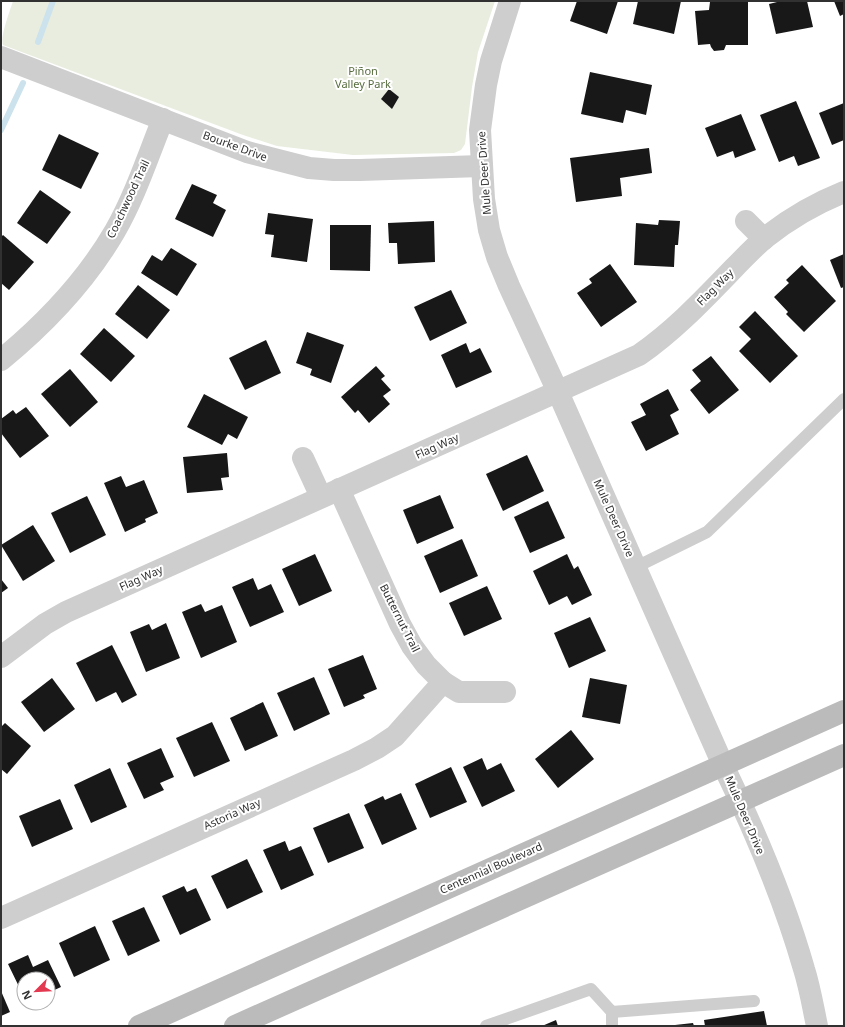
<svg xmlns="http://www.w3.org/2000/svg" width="845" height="1027" font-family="'Noto Sans',sans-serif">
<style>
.green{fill:#e8eddf}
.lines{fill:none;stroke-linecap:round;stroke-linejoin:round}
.stream{stroke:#cce2ec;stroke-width:6}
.building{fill:#181818}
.lane{stroke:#cecece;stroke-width:12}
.street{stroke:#cecece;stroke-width:22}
.secondary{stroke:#bbb;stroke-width:22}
.labels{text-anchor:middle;stroke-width:4;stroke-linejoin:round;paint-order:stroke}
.park-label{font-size:11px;fill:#576c3e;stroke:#fff}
.street-label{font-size:11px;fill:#313131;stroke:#fff}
</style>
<rect width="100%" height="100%" fill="#fff"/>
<path class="green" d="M 13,1 L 495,1 L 478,52 L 472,87 L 465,144 L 461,150 L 454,153 L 353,155 L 277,146 L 243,135 L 3,45 C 0,36 10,11 13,1 Z"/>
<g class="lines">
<g class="stream">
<polyline points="38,42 53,1"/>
<polyline points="1,130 23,83"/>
</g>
</g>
<g class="building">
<polygon points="577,1 618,1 607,34 570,21"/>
<polygon points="638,1 681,1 674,34 633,24"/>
<polygon points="748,1 748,45 726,45 724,50 714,51 711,47 710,44 698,45 695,11 709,10 710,2"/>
<polygon points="781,1 807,1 813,27 776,34 769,4"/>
<polygon points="834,1 844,1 844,14 840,16"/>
<polygon points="590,72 652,85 646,115 626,110 623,123 581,114"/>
<polygon points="389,89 399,97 392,109 381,99"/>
<polygon points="796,101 820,158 798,166 794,156 779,162 760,115"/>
<polygon points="844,103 844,140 832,145 819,113"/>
<polygon points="741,114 756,150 735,158 733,151 717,157 705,128"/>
<polygon points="59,134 99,153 81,189 42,170"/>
<polygon points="649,148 652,173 620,178 622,196 576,202 570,158"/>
<polygon points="192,184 217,195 213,203 226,210 213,237 175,219"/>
<polygon points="40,190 71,212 47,244 17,223"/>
<polygon points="268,213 313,219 307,262 271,257 274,235 265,234"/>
<polygon points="659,220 680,221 678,245 675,245 674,267 634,265 636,223 658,225"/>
<polygon points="434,221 435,262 398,264 397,243 389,243 388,223"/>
<polygon points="330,225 371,225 370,271 330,270"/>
<polygon points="3,235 34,262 9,290 1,283 1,237"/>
<polygon points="171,248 197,264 177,296 141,273 152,255 162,261"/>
<polygon points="844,254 844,287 841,288 830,260"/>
<polygon points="610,264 637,302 601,327 577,293 592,283 589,279"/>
<polygon points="802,265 836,301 804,332 786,314 788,312 774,297 789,283 786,280"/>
<polygon points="138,285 170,310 147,339 115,314"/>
<polygon points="451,290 467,323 430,341 414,307"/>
<polygon points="755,311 798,356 770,383 739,351 751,339 739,327"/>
<polygon points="104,328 135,356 111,382 80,354"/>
<polygon points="307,332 344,345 331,383 310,375 312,369 296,363"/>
<polygon points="266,340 281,373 245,390 229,358"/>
<polygon points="466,343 470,353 480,348 492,372 456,388 441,355"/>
<polygon points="711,356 739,390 709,414 690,390 701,381 692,370"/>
<polygon points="376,366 385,376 381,379 391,390 383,396 390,404 369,423 358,410 355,413 341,397"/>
<polygon points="70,369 98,402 70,427 41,394"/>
<polygon points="668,389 679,410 670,415 679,434 646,451 631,422 646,415 640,404"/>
<polygon points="204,394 248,417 237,439 228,434 222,445 187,427"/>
<polygon points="26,407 49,436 20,458 1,433 1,419 13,410 16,414"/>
<polygon points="227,453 229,477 221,478 223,490 187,493 183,457"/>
<polygon points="527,455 544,491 503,511 486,474"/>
<polygon points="121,476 126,487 144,480 158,513 145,519 146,522 125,532 104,483"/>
<polygon points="440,495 454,528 417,544 403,510"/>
<polygon points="87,496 106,535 70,553 51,513"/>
<polygon points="548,501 565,538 530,553 514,517"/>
<polygon points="33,525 55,561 23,581 1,545"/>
<polygon points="462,539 478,576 440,593 424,556"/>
<polygon points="315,554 332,591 299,606 282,569"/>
<polygon points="567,554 574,569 578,566 592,595 572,605 567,596 549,605 533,571"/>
<polygon points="253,578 258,590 271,584 284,612 250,627 232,587"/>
<polygon points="1,579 8,588 1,593"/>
<polygon points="487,586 502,619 464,636 449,603"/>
<polygon points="201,604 205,612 222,605 237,642 201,658 182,612"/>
<polygon points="590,617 606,651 569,668 554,633"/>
<polygon points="166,623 180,658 146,672 130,632 149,624 152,630"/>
<polygon points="112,645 137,695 122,703 116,692 96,702 76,663"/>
<polygon points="363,655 377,689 363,695 365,698 344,707 328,669"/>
<polygon points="314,677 330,714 294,731 277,693"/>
<polygon points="52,678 75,709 44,732 21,702"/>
<polygon points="590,678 627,685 620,724 582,717"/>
<polygon points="263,702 278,736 245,751 230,718"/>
<polygon points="212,722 230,761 194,777 176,738"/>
<polygon points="5,723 31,746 7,774 1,769 1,727"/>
<polygon points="571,730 594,759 558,788 535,759"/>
<polygon points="161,748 174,777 160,783 164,790 144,799 127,763"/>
<polygon points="482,758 487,770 501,763 515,791 482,807 463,767"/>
<polygon points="451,767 467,802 430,818 415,784"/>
<polygon points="110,768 127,807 91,823 74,785"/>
<polygon points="401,793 417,829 382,845 364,805 383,796 385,800"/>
<polygon points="60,799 73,829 32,847 19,816"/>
<polygon points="349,813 364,848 328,863 313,828"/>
<polygon points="285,841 289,851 301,846 314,875 281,890 263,850"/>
<polygon points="247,859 263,892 227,909 211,876"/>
<polygon points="184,886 187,892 196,888 211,920 180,935 162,896"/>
<polygon points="144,907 160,941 128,956 112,921"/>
<polygon points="95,926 110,960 74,977 59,943"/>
<polygon points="28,955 33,967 48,960 61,987 48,993 48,979 24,979 24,997 8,964"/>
<polygon points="1,991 10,1012 1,1016"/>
<polygon points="764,1011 767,1026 705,1026 704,1020"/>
<polygon points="556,1020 558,1026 542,1026"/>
<polygon points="693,1023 694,1026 675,1026 675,1025"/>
</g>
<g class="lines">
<g class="lane">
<polyline points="636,567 707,532 844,399"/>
<polyline points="612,1012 612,1026"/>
<polyline points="486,1026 591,989 612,1012 754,1001"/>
</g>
<g class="street">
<path d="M 510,1 L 491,61 L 486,85 L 480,130 L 484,199 L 489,230 L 497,257 L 509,286 L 558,392 L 723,765 C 755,831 784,899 804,969 C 810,988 813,1007 817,1026"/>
<polyline points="1,57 247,152 309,168 334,170 360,170 481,166"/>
<polyline points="746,221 764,239"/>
<path d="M 1,360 C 46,323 86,281 115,231 C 135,196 148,156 163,119"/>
<polyline points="303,458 321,497"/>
<polyline points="339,489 400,624 412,646 426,665 443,682 459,692 505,692"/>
<path d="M 1,657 L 45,624 L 66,612 L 639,355 C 675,330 704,299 734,268 C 744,258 754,247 765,238 C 790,218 814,204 844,192"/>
<polyline points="1,918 354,760 377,748 395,736 443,682"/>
</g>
<g class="secondary">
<polyline points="139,1026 844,711"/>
<polyline points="235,1026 844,755"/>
</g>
</g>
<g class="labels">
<g class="park-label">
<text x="363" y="75">Piñon<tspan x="363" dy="13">Valley Park</tspan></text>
</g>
<g class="street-label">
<text transform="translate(235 146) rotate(20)" y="4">Bourke Drive</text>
<text transform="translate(484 173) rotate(-94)" y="4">Mule Deer Drive</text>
<text transform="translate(128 199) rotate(-65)" y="4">Coachwood Trail</text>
<text transform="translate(715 287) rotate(-45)" y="4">Flag Way</text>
<text transform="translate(437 446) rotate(-24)" y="4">Flag Way</text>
<text transform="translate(614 518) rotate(66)" y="4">Mule Deer Drive</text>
<text transform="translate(141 578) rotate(-24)" y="4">Flag Way</text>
<text transform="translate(400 618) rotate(63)" y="4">Butternut Trail</text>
<text transform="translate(232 814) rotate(-24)" y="4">Astoria Way</text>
<text transform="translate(745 815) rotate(67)" y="4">Mule Deer Drive</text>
<text transform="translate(491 868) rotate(-24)" y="4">Centennial Boulevard</text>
</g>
</g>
<rect width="845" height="1027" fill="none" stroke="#313131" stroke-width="4"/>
<g transform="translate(36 991) rotate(246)"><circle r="19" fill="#ffffff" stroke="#adadad"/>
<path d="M0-3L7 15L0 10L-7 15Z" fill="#e23850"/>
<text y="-6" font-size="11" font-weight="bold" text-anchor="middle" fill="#313131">N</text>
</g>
</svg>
